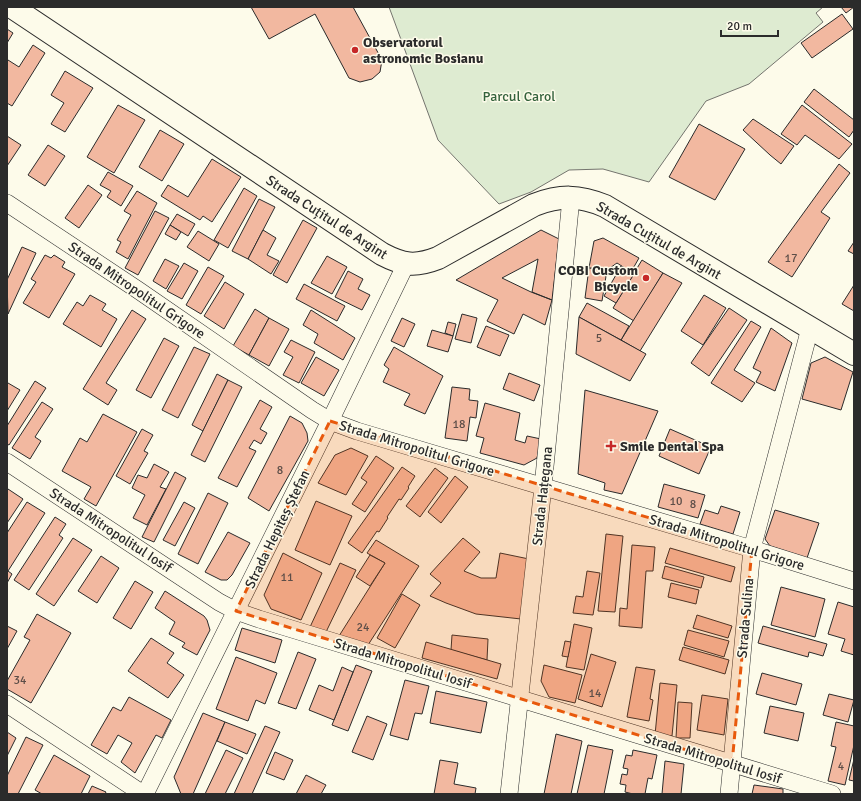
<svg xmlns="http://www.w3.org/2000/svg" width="861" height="801" font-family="Signika,sans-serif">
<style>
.green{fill:#deebd1;stroke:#74746e}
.building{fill:#f2b8a0;stroke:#2b2b2b}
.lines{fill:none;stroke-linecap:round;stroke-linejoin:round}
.minor-casing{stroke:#2b2b2b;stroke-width:18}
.tertiary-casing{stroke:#2b2b2b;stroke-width:24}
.minor{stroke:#fdfbea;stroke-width:17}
.tertiary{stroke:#fdfbea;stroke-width:22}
.marked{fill:#e8590c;fill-opacity:0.2;stroke:#e8590c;stroke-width:3;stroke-dasharray:8 5;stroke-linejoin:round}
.poi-dot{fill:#c62828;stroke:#fdfbea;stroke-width:1.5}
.labels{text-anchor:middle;stroke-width:3;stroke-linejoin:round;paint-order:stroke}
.number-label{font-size:12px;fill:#5d4e48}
.poi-label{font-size:14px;font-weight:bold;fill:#2b2b2b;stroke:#fdfbea;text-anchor:start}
.park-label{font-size:14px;fill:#34623c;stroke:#fdfbea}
.street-label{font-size:14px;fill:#2b2b2b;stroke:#fdfbea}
</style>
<rect width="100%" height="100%" fill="#fdfbea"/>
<polygon class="green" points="389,7 823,7 816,13 823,22 749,84 706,101 649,182 603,169 569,170 531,192 499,204 438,140 392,15"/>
<g class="building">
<polygon points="251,7 353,7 382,60 380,72 372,79 360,82 349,78 315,14 269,39"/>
<polygon points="841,7 854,7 846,13"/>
<polygon points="842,14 853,29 812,58 801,43"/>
<polygon points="7,29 13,33 7,43"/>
<polygon points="33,45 45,53 12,106 7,103 7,62 8,60 19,67"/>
<polygon points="65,71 93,88 65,132 51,124 64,103 51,95"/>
<polygon points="814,89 854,120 854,130 849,137 804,102"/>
<polygon points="118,105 145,120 114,173 87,157"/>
<polygon points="802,105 852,144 839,159 805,135 797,145 781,134"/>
<polygon points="753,119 794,146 781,164 770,155 743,130"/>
<polygon points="699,124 745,149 715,200 669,177"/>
<polygon points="160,130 184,144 162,181 139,167"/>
<polygon points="7,136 21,145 7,166"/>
<polygon points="48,145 65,156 45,186 28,175"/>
<polygon points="212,159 241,177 212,222 203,216 200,220 161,196 168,185 188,197"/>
<polygon points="839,164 850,173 821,212 830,218 792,277 768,262"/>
<polygon points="108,172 133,186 121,206 107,197 111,191 100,185"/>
<polygon points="88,185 102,195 79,228 65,218"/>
<polygon points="244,188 257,196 228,248 214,240"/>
<polygon points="137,191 157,203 128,259 116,252 121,242 117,240 131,215 124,211"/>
<polygon points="259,199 275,207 248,259 232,251"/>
<polygon points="155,211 169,218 138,275 125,268"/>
<polygon points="177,214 195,224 188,236 170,225"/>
<polygon points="303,220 317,228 287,283 273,275"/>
<polygon points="170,225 181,232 176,240 165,234"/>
<polygon points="263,230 276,238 267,255 279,261 271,274 248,259"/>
<polygon points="541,230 559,239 552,300 532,292 538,259 502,278 531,292 552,300 545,325 523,314 514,334 487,321 498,300 456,280"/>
<polygon points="198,231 219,244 209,261 187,247"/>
<polygon points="603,238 639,258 631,272 617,263 607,270 589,268 594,241"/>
<polygon points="854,242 854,254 848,251"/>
<polygon points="22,247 36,253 8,314 7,280"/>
<polygon points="45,255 51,258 54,255 65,262 62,267 75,274 49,318 23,303 36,282 31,279"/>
<polygon points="327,256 347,267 332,294 311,283"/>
<polygon points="165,259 179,266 166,289 153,281"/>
<polygon points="642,260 663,273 634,321 613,308"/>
<polygon points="184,263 198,271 182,299 167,291"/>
<polygon points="621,266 634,274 616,303 604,296"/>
<polygon points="208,267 224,276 201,314 186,305"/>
<polygon points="589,268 607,270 602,301 585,298"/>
<polygon points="348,271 363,279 358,289 370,295 362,310 335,297"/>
<polygon points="663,273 682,283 640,351 621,340"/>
<polygon points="225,282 244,294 224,329 204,316"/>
<polygon points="304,284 345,306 337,321 296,299"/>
<polygon points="854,285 854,311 842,304"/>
<polygon points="90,295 106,304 102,310 117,319 101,347 63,324 77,302 83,306"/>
<polygon points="704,295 726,308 703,345 681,331"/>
<polygon points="587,303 629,326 621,340 579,317"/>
<polygon points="729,308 747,320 709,376 691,363"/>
<polygon points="255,309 269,318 249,355 233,346"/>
<polygon points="132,310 146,319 106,383 117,390 108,405 83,389"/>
<polygon points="311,310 355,338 343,360 314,343 318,334 303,325"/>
<polygon points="462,314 477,318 471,343 455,339"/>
<polygon points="579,317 646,354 630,381 576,354"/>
<polygon points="269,318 289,329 269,366 249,355"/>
<polygon points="402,318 415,324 404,347 391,341"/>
<polygon points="751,321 761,327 734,370 755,383 742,402 711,383"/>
<polygon points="448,322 456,324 453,336 445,333"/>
<polygon points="486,326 509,335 500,356 477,347"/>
<polygon points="771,328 792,343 775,391 756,382 761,372 753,368"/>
<polygon points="432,330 453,336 448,352 427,346"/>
<polygon points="164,338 179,346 151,398 136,390"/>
<polygon points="291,340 315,352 299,383 283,375 293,357 284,352"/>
<polygon points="194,347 210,354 178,418 162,410"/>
<polygon points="394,347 443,376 425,414 404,405 410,394 383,382 389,369 384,365"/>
<polygon points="316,357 339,370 324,396 301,383"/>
<polygon points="825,357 853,372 841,410 802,399 811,363"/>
<polygon points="509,373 540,385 534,401 503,389"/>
<polygon points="217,374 228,380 203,431 192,425"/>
<polygon points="228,380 242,387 205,462 191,455"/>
<polygon points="35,381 46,388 9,445 7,444 7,426"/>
<polygon points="8,383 20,390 7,411 7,384"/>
<polygon points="452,387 470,389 469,400 478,401 476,418 470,417 467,441 445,438"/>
<polygon points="585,390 658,411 622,494 604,490 605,483 578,474"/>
<polygon points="260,400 272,407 260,429 267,433 261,444 254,440 249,448 256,451 237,487 218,478"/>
<polygon points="42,402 53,409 35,437 41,441 30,459 12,448"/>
<polygon points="485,403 520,413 515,440 525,443 527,436 541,439 537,458 524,465 480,453 484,438 476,436"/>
<polygon points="103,414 137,432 96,506 84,499 91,487 62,471 80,438 87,442"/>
<polygon points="290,416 302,423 307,433 308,441 269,511 248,498"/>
<polygon points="142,429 153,435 144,451 148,453 130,484 116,476"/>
<polygon points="670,429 711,447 699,474 659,456"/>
<polygon points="351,448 368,456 346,495 318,483 335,455"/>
<polygon points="376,456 394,468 365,512 352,504 367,482 361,478"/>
<polygon points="154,464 169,472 160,487 166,489 147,525 133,518 145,495 132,488 138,475 147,478"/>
<polygon points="402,467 415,476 408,487 409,488 401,500 399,499 387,517 388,518 379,532 377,531 362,553 348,543"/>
<polygon points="435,468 448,478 420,517 406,506"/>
<polygon points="175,472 186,478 154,542 142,537"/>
<polygon points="455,476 468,487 441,523 428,512"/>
<polygon points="664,484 705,495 698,518 658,507"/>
<polygon points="8,489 23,499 7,523 7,491"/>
<polygon points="208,493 228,503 198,564 178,554"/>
<polygon points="316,501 352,516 330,565 295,550"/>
<polygon points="27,502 45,513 8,571 12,574 7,583 7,533"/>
<polygon points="184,502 195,508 175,546 163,540"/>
<polygon points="721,506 740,512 733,534 700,524 705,510 718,514"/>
<polygon points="775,510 819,523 807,558 770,546 765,539"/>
<polygon points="55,517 66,524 59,535 63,538 29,590 14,580"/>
<polygon points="228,532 250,543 232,575 227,580 221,580 205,572"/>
<polygon points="606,534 623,536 615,612 598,611"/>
<polygon points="73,538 92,550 54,606 36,594"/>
<polygon points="463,538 480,552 464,571 481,578 496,578 500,553 529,559 521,619 476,614 446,603 430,596 441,583 430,574"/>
<polygon points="376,540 419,566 368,645 339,636 385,563 367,553"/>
<polygon points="632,545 655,547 653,571 646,571 642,628 619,626 620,608 627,609"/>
<polygon points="670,548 735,567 731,582 665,563"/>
<polygon points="283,553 322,573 301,620 271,609 264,595"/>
<polygon points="370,555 385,563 370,586 356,577"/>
<polygon points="101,556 119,568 97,603 78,591"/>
<polygon points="340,563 356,570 326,632 310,627"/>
<polygon points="665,566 704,577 701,588 662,578"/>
<polygon points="587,571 600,573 593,615 573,613 576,596 583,597"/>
<polygon points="135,581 153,592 131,629 113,618"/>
<polygon points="671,583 699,590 696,604 668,597"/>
<polygon points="781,587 825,599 815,637 771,625"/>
<polygon points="165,591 204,616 207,620 210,630 197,655 182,647 185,643 169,634 175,622 155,608"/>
<polygon points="402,594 420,605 395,648 377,638"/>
<polygon points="838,602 854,607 854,655 841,651 845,639 828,634"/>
<polygon points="37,614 71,633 31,703 7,689 7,681 30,640 24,637"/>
<polygon points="697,615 732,626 728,638 693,628"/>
<polygon points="574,624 592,628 584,670 566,667"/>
<polygon points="7,626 17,631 7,649"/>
<polygon points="763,626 827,644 823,656 809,652 808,657 758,643"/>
<polygon points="242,628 282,640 275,663 235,650"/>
<polygon points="688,630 729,641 724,657 684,645"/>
<polygon points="452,635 488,639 487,660 451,650"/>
<polygon points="151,638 174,653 167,663 184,675 168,698 128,671"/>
<polygon points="565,641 571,642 568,657 562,656"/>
<polygon points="426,642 501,664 497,679 422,658"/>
<polygon points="683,647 729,660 725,674 679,660"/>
<polygon points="298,652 316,659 296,709 278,703"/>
<polygon points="591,654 616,662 602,707 578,699"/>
<polygon points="236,657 277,673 265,704 256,700 248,721 216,709"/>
<polygon points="356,665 372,671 348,731 332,725"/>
<polygon points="544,665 582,675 575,703 549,697 541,681"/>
<polygon points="342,667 353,672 334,720 309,710 319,685 333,691"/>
<polygon points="636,667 655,670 650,699 653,700 649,721 627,717"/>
<polygon points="762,673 802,684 796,705 756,694"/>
<polygon points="405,680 429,686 422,714 415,713 408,740 390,735"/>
<polygon points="660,683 677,685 672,736 655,735"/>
<polygon points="436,691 487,702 481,733 430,723"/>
<polygon points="829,694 854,700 848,722 823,715"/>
<polygon points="702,695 728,699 724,735 697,730"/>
<polygon points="129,697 171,720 162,738 156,735 135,773 121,762 132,743 118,735 107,754 91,745 113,707 121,711"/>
<polygon points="678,702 692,703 690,738 676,738"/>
<polygon points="770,706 804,713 798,741 764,733"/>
<polygon points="203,713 225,722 193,794 181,794 174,777"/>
<polygon points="367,716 387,724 373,760 352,752"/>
<polygon points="225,722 256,734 247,754 217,741"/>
<polygon points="836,722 854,726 854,745 845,785 828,781 836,747 831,746"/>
<polygon points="265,726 280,732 252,794 234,794"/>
<polygon points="7,732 16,738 7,756"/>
<polygon points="556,734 582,741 571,794 544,794"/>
<polygon points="26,737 43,745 18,794 7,794 7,776"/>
<polygon points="588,745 613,750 604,794 577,794"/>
<polygon points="226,750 243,758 225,794 205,794"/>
<polygon points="633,750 657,755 652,779 648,778 645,794 633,794 625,792 626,785 620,784 622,774 627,775 628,769 623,768 626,755 632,756"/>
<polygon points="275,752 293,760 284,780 266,773"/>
<polygon points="54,755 90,776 81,794 42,794 35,790"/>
<polygon points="854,759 854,781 849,780"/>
<polygon points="440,760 458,763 454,784 476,788 475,794 434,794"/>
<polygon points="665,761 684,764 681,794 662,794"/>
<polygon points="306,775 326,785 321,794 296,794"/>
<polygon points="754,785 783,789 783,794 752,794"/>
<polygon points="92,786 106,792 105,794 88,794"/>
</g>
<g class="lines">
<g class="minor-casing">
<g id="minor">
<polyline points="7,203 138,290 312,410 330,421 357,431 752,549 854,581"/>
<polyline points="7,462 219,602 236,611 259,619 832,794"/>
<polyline points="7,704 143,794"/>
<polyline points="145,794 330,421 406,264"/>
<polyline points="509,794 543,487 571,198"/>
<polyline points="729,794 752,549 810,328"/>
</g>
</g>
<g class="tertiary-casing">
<path id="tertiary" d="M 12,7 L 382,254 C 403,265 415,267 438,258 L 534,205 C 560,195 579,195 605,206 L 854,354"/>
</g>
<use href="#minor" class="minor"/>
<use href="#tertiary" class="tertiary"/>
</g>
<path class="marked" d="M 330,421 L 752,549 L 732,764 L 236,611 Z"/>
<g class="poi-dot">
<circle cx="355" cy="50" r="4"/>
<circle cx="646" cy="278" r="4"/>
<path d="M609 440h4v4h4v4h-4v4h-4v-4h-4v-4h4z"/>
</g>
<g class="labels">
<g class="number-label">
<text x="791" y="262">17</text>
<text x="599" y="342">5</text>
<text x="459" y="428">18</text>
<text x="280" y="474">8</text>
<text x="676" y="505">10</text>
<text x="693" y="508">8</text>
<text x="287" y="581">11</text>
<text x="363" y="631">24</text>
<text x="20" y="684">34</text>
<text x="595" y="697">14</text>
<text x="841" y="770">4</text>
</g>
<g class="poi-label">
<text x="363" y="47">Observatorul<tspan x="363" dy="16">astronomic Bosianu</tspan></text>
<text x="638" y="275" text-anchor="end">COBI Custom<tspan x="638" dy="16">Bicycle</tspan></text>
<text x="620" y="451">Smile Dental Spa</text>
</g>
<g class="park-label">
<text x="519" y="101">Parcul Carol</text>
</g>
<g class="street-label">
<text transform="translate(327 217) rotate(33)" y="5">Strada Cuțitul de Argint</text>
<text transform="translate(659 240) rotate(30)" y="5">Strada Cuțitul de Argint</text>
<text transform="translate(137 290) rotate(34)" y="5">Strada Mitropolitul Grigore</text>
<text transform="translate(417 448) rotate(17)" y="5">Strada Mitropolitul Grigore</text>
<text transform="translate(542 496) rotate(-84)" y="5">Strada Hațegana</text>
<text transform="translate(277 529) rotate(-64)" y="5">Strada Hepiteș Ștefan</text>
<text transform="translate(111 530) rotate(33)" y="5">Strada Mitropolitul Iosif</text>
<text transform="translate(727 542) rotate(17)" y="5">Strada Mitropolitul Grigore</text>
<text transform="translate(745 618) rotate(-85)" y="5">Strada Sulina</text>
<text transform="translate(403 663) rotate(17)" y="5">Strada Mitropolitul Iosif</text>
<text transform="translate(713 758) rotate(17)" y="5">Strada Mitropolitul Iosif</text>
</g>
</g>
<rect width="861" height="801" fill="none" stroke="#2b2b2b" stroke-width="16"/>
<path d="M721 30v6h57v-6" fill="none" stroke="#2b2b2b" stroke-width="2"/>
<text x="727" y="30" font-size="12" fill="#2b2b2b" stroke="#fdfbea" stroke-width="3" paint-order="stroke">20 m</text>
</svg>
